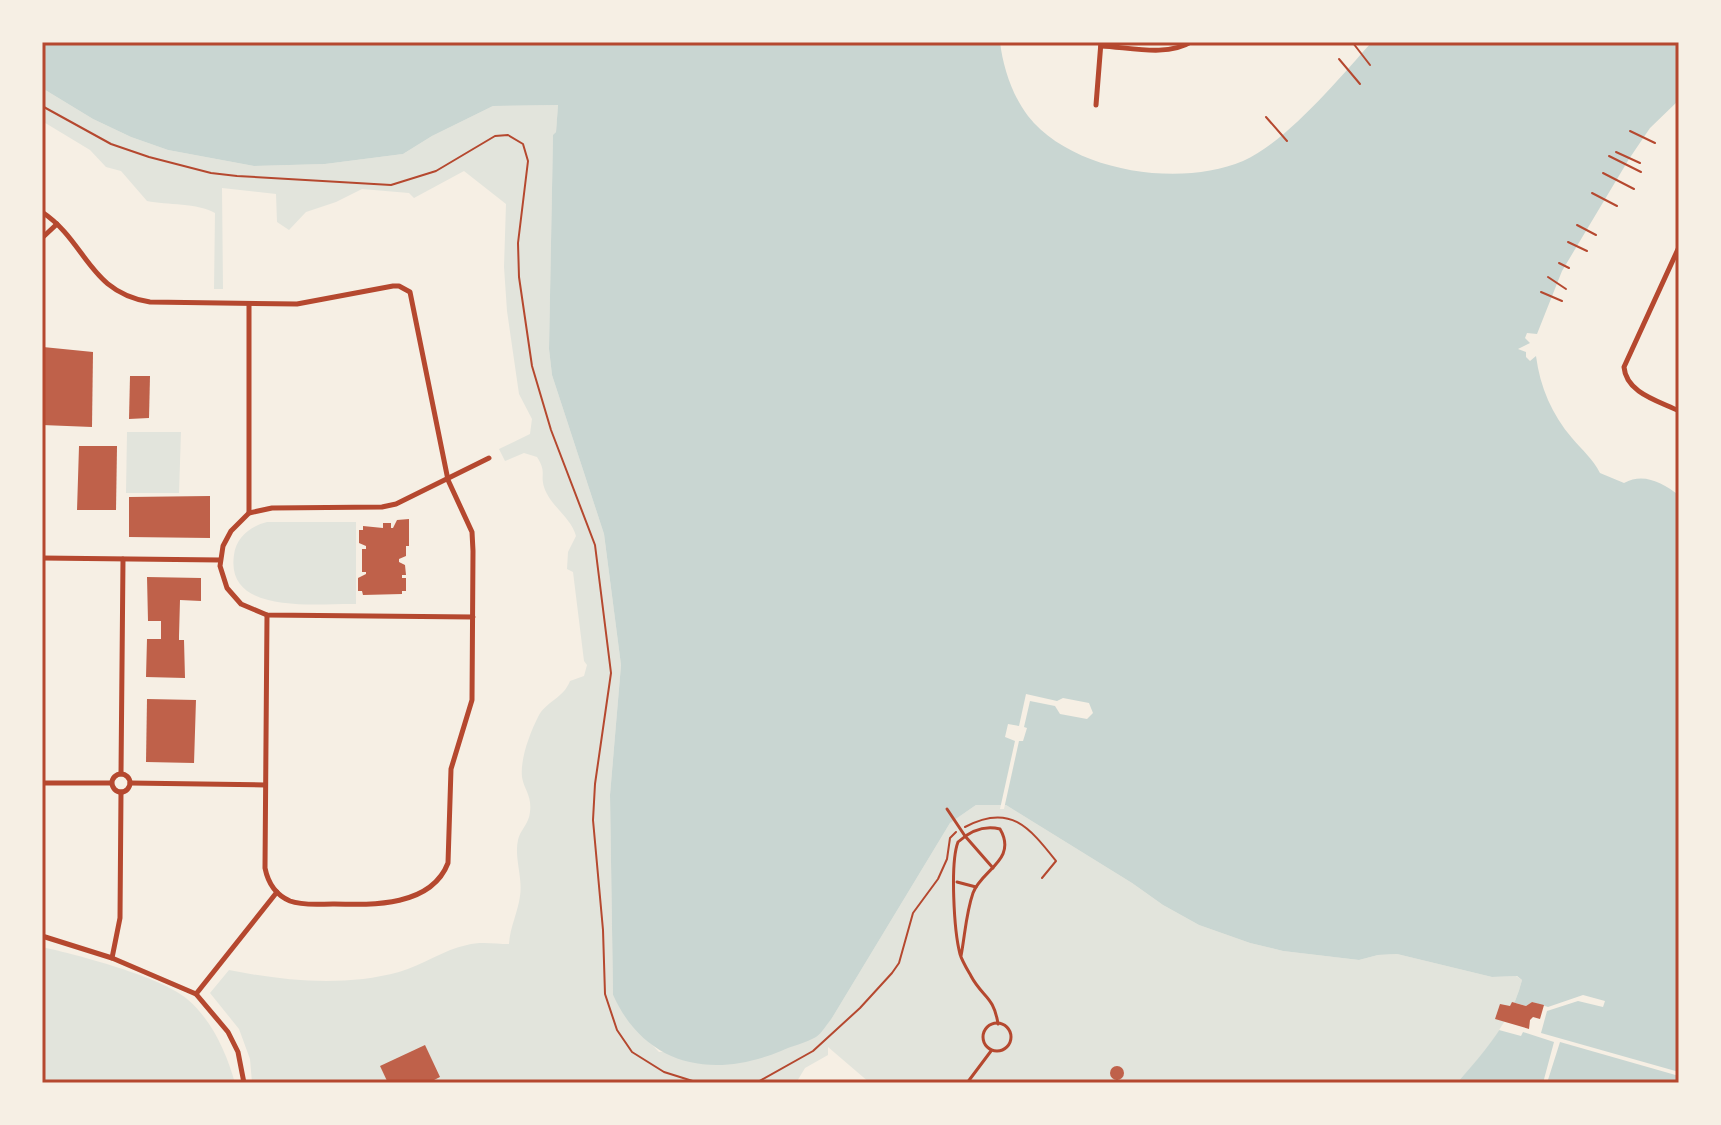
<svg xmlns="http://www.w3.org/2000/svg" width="1721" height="1125" font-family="Signika,sans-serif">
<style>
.green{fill:#e2e4dc}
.water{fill:#c9d6d2}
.pier{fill:#f6efe4}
.building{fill:#bf614a}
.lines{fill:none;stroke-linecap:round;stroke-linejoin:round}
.path{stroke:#b5482f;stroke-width:2}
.service{stroke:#b5482f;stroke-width:3}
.minor{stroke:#b5482f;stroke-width:5}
.neatline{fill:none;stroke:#b5482f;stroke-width:3}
</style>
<rect width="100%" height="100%" fill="#f6efe4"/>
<g class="green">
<path d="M 42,88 L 93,119 L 131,137 L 168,150 L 254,166 L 325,164 L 403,154 L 432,136 L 493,106 L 558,105 L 556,132 L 553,136 L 549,349 L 552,375 L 604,534 L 621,665 L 610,795 L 613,995 C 624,1018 642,1034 659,1052 L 798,1043 L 816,1036 L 832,1018 L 950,823 L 976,805 L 1006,805 L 1132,883 L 1163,905 L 1199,925 L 1250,943 L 1283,951 L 1359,960 L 1378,955 L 1397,954 L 1492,977 L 1516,976 L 1522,980 C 1512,1021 1485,1052 1457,1083 L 870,1083 L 828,1047 L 828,1055 L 805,1068 L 796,1083 L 252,1083 L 250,1059 L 239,1029 L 210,993 L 229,970 C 283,981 344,987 399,972 C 423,965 443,950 467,945 C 480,941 496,944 509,944 C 510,927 518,912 520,896 C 523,878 514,858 518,840 C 520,830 529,824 530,812 C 532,795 524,790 522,777 C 520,759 530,733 538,717 C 546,701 563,699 570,681 L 584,676 L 587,665 L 584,661 L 573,572 L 567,569 L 568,552 L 576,536 C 571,517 550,506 544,487 C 540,473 547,473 537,457 L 524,453 L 505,461 L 499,449 L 530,434 L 532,419 L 519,394 L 507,311 L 504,267 L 506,204 L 464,171 L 414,198 L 409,193 L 362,189 L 336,202 L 306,212 L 289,230 L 277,222 L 276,194 L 222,188 L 223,289 L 214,289 L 215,213 C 198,203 167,205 147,201 L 121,171 L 106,167 L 90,150 L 42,121 Z"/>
<polygon points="127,432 181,432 179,493 126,493"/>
<path d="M 267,522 L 356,522 L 356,604 C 318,603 225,616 234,555 C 236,537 251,526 267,522 Z"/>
<path d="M 42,947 C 78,955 159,976 187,999 C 212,1020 226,1052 235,1083 L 42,1083 Z"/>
</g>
<path class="water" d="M 42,42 L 1000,42 C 1003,67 1012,95 1028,116 C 1072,172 1180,188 1243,161 C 1288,141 1339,78 1372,42 L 1679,42 L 1679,100 L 1650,128 L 1629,159 L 1562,271 L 1537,334 L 1527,333 L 1525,338 L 1530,343 L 1518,349 L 1526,352 L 1526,357 L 1530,361 L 1536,356 C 1540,387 1552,415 1572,438 C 1583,451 1593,459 1600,473 L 1624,483 C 1644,472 1662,483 1679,495 L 1679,1083 L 1457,1083 C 1484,1052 1512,1021 1522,980 L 1517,976 L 1492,977 L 1397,954 L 1378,955 L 1359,960 L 1283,951 L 1250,943 L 1199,925 L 1163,905 L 1132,883 L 1006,805 L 976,805 L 950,823 L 832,1018 C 827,1024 822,1033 816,1037 C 806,1043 791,1046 781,1051 C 713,1079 646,1067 613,995 L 610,795 L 621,665 L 604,534 L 552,375 L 549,349 L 553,135 L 556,132 L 558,105 L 493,106 L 432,136 L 403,154 L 325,164 L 254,166 L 168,150 L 131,137 L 93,119 L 42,88 Z"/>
<g class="pier">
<polygon points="1026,694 1057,701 1063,698 1089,703 1093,713 1087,719 1060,714 1055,706 1030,701 1024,727 1027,728 1023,741 1019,741 1004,809 1000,809 1015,741 1005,737 1008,724 1019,726"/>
<polygon points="1583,995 1605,1001 1603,1007 1578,1001 1547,1011 1541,1033 1679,1072 1679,1076 1560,1042 1547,1083 1543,1083 1554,1042 1523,1032 1521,1036 1499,1030 1516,1003 1526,1006 1532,1002 1548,1007"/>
</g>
<g class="building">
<polygon points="43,347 93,352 92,427 42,425"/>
<polygon points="130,376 150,376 149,418 129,419"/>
<polygon points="79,446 117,446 116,510 77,510"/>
<polygon points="210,496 210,538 129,537 129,497"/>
<polygon points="409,519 409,546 406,546 406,556 399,559 399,562 405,565 406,575 402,575 402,578 406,578 406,591 402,591 402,594 363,595 362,591 358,591 358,578 366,574 366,572 362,572 362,549 366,549 366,546 359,543 359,530 363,530 363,526 383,528 383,523 391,523 391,528 393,528 397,520"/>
<polygon points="147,577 201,578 201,601 180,600 179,636 179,640 184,640 185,678 146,677 147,639 161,639 161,621 148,621"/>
<polygon points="147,699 196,700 194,763 146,762"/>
<polygon points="1512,1002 1526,1006 1532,1002 1544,1005 1540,1019 1533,1017 1530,1020 1529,1029 1495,1019 1500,1004 1510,1006"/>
<polygon points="425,1045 440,1077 428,1083 388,1083 380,1066"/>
<circle cx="1117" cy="1073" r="7"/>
</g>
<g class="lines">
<g class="path">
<polyline points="1387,42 1388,42"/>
<polyline points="1406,42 1407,43"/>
<polyline points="1353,43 1370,65"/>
<polyline points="1339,59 1360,84"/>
<polyline points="42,106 111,144 149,157 211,173 237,176 391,185 436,171 495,136 508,135 523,144 528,161 518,243 519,277 532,366 551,430 595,545 611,673 595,784 593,820 603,930 605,994 617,1030 632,1052 664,1072 699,1083"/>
<polyline points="1266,117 1287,141"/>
<polyline points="1630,131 1655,143"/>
<polyline points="1616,152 1640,163"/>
<polyline points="1609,156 1641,172"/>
<polyline points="1603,173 1634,189"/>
<polyline points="1592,193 1617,206"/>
<polyline points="1577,225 1596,235"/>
<polyline points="1568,242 1587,251"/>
<polyline points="1559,263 1569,268"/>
<polyline points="1548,277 1566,289"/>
<polyline points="1541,292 1562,301"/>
<path d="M 965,827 C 1010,803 1029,827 1056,861 L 1042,878"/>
<polyline points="756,1083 813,1051 860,1008 892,973 899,963 913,913 938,879 947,859 950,838 956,832"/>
</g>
<g class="service">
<polyline points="947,809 965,836 993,868"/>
<polyline points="957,882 976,887"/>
<path d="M 961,956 C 965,935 966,913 973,893 C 981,870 1018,860 1000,829 C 984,825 970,831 958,842 C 950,863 954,931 960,954 C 962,961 967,969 971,976 C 982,997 994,996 998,1024"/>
<circle cx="997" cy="1037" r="14"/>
<polyline points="967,1083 991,1051"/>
</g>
<g class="minor">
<path d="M 1101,46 C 1128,47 1167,57 1191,42"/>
<polyline points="1096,105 1101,42"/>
<path d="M 42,212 C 87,242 88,292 150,302 L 297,304 L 393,286 L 399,286 L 410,292 L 448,480 L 472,532 L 473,551 L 472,700 L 451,769 L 448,863 C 431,907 372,905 333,904 C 320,904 303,906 290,901 C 276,895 268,883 265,868 L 267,615"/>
<polyline points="42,238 57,224"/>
<path d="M 1679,247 L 1624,367 C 1626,393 1659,401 1679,411"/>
<polyline points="249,513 249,304"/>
<polyline points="42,558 220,560"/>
<polyline points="473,617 267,615 241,604 227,588 220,566 223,546 231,531 249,513 272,508 382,507 396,504 489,458"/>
<circle cx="121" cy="783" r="9"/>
<polyline points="121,774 123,559"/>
<polyline points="42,783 111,783"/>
<polyline points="130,783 265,785"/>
<polyline points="42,936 112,958 196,994 228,1032 238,1052 244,1083"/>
<polyline points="112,958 120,918 121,792"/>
<polyline points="196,994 277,892"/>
</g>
</g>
<rect width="1721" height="1125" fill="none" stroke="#f6efe4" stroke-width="88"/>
<rect x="44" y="44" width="1633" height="1037" class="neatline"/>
</svg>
